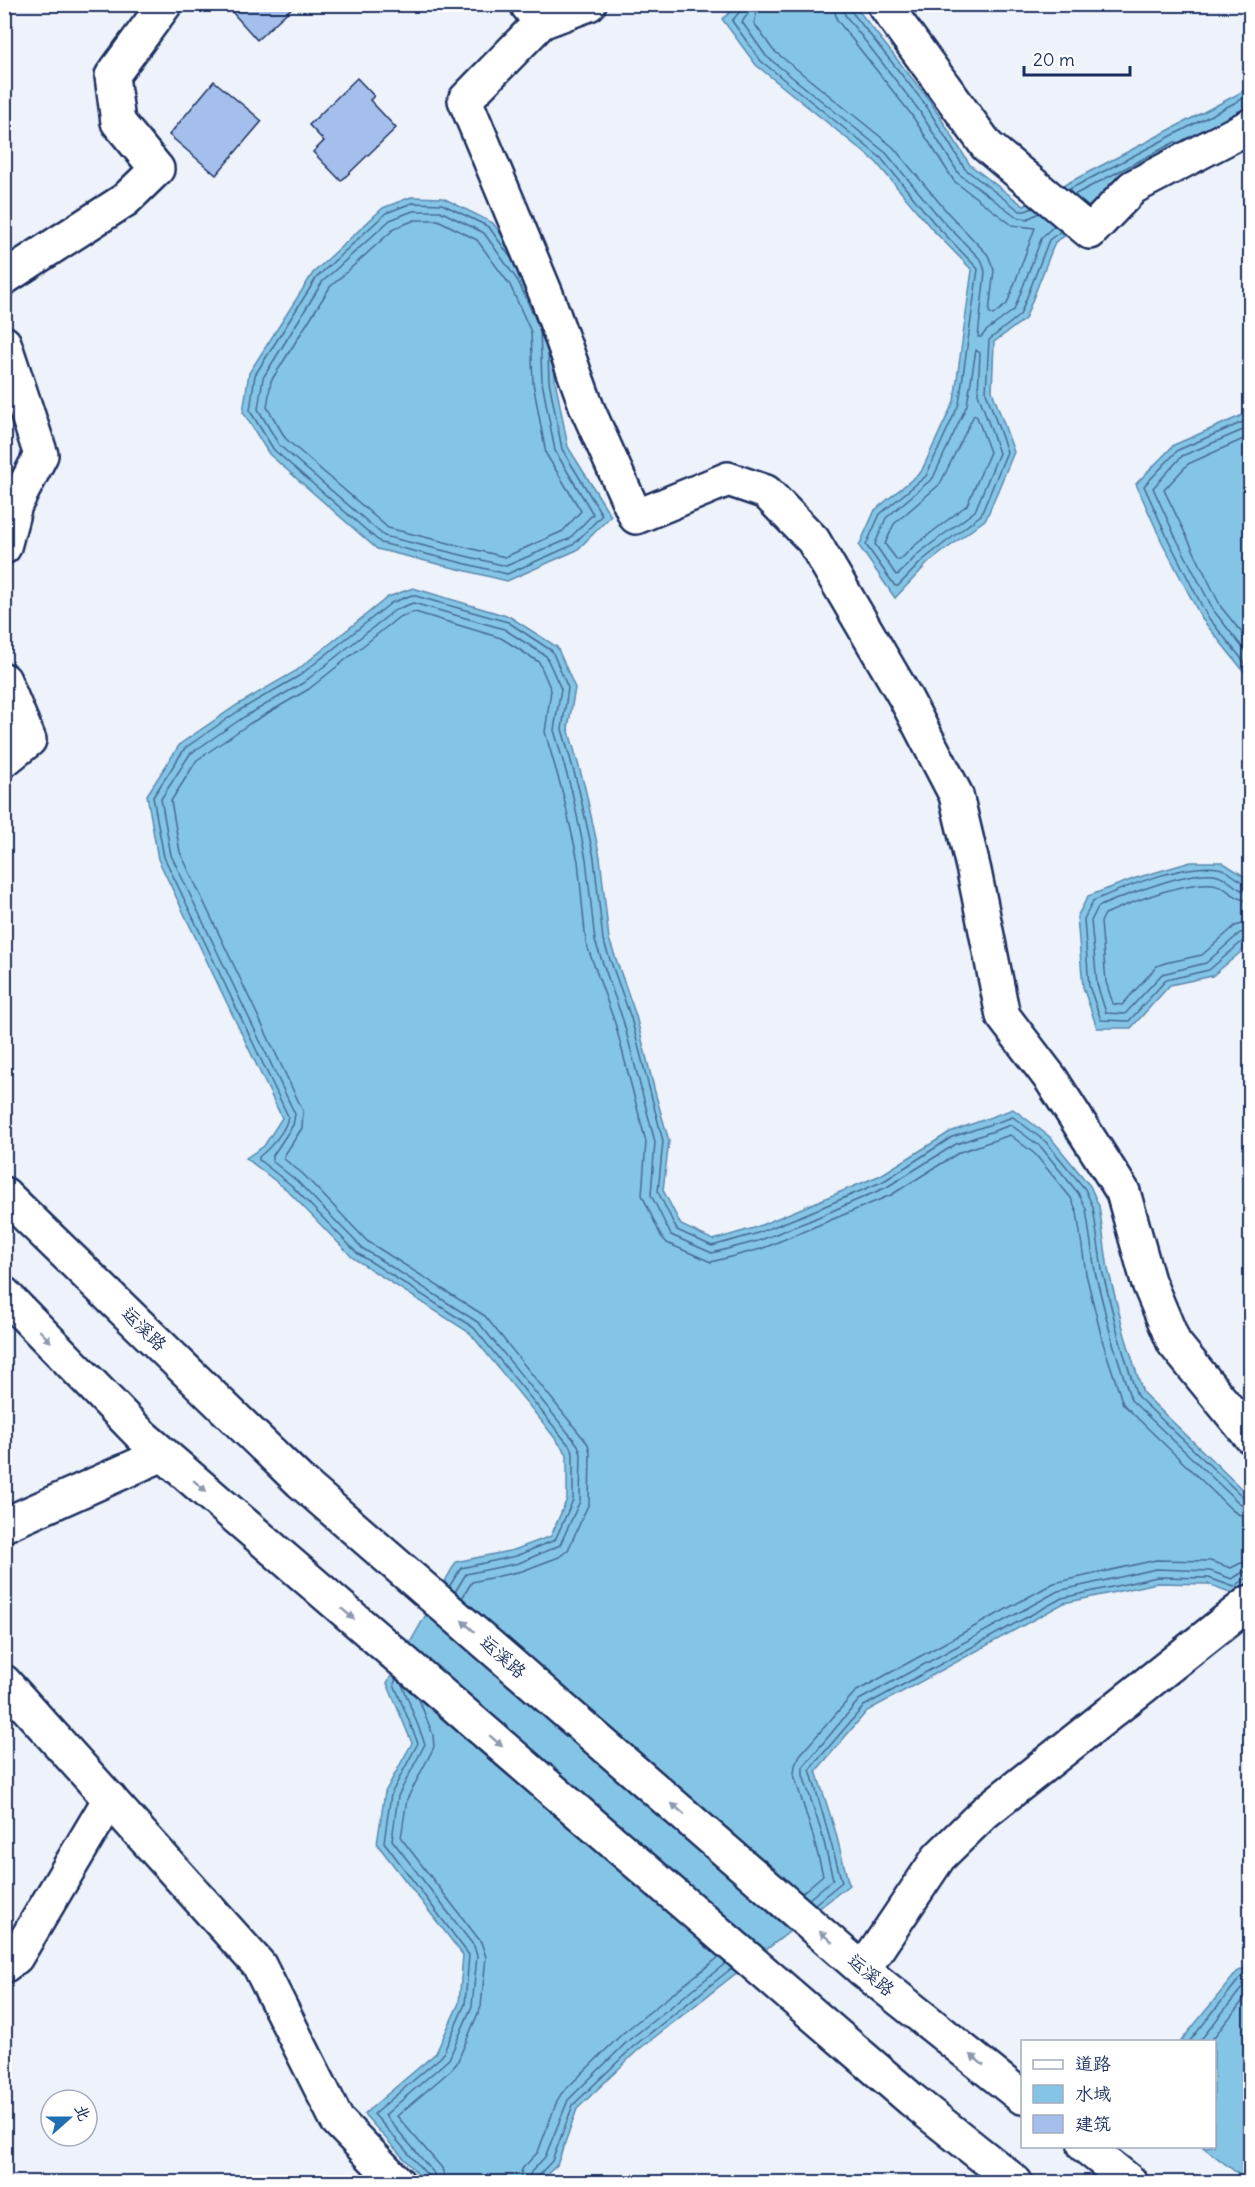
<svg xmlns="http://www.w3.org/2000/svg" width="1255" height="2187" font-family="Delius,'LXGW WenKai TC',sans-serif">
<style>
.water{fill:#84c5e5;stroke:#5a89af;stroke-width:1.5}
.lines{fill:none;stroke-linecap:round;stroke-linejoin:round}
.shore{stroke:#456b94;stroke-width:1.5}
.building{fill:#a4bfec;stroke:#1b2f5e;stroke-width:1.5}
.street-casing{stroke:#1b2f5e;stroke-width:38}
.highway-casing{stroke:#1b2f5e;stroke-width:38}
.street{stroke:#fff;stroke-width:33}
.highway{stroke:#fff;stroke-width:33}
.oneway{fill:#8d97ae}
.labels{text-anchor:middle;stroke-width:4.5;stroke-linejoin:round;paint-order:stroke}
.street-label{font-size:18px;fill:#1b2f5e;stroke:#fff}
</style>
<rect width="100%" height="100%" fill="#edf2fb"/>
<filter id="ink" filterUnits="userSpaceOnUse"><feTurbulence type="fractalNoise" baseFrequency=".0167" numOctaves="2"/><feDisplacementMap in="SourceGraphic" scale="12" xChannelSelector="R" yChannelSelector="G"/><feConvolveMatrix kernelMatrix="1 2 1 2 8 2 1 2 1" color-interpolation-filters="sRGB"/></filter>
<g filter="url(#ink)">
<g class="water">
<polygon points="739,5 854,5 930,101 970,165 1024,206 1240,93 1250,85 1250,118 1055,242 1025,319 994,342 992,391 1014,452 986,519 928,563 895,598 859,546 875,510 921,472 954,401 972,270 931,228 876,162 756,65 722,19"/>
<polygon points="411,197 443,198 493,223 529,274 554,327 555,380 568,447 611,516 577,550 507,581 377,549 269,454 243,412 249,373 313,273 383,208"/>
<polygon points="1250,413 1250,679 1202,619 1162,542 1136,484 1174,445 1245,414"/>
<polygon points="413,588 510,617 557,647 575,688 568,728 585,788 600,857 609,939 636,1016 656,1096 669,1141 663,1190 681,1225 713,1240 754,1228 881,1175 950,1132 1013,1109 1050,1137 1090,1186 1099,1206 1108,1269 1125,1336 1143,1393 1250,1497 1250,1583 1235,1594 1208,1584 1157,1583 1064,1603 867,1711 816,1771 835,1830 849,1885 638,2050 577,2109 557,2165 539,2182 425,2182 364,2114 436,2053 459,2003 463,1955 377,1844 385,1792 412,1743 387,1683 456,1562 514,1550 551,1536 567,1499 567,1454 544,1424 470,1333 353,1258 287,1190 246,1158 264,1146 282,1118 158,859 147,795 180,744 237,705 296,671 388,597"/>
<polygon points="1191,862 1222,862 1250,880 1247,947 1212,976 1170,985 1131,1028 1097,1028 1083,987 1077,917 1088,896 1136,878"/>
<polygon points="1250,1965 1250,2182 1249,2182 1203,2147 1214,2146 1214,2042 1181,2041 1237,1972"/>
</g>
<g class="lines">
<g class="shore">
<polyline points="742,4 741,10 732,21 761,61 881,158 935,224 978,269 959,404 926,476 880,514 866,545 895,586 898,586 924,559 981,515 1007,452 986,392 989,340 1020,315 1049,240 1061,231"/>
<polyline points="750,4 749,12 742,22 766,56 886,153 941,219 982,261 985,272 978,337 981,337 986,331 1014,310 1042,237 1054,226"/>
<polyline points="759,4 754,23 773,50 893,147 948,213 988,255 994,270 989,312 993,315 1007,304 1035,228 1012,225 954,181 911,114 837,20 833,4"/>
<polyline points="842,4 845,15 918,109 959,174 1017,217 1027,219 1039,213"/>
<polyline points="850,4 851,11 925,104 965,169 1020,211 1025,211 1033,208"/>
<polyline points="1068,190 1242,99 1250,93"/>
<polyline points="1074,195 1175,142 1179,143"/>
<polygon points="415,220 438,220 477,240 510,285 531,332 533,383 546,454 581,511 563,531 505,557 388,528 286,439 267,407 271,381 330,287 395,228"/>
<polyline points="513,261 489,227 442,204 412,203 386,213 317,277 255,375 250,411 274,450 381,543 507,574 573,545 602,515 562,449 549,381 548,353"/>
<polyline points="539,327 518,281 484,233 440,211 413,211 390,220 323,281 263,378 258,409 279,445 384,536 506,566 569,539 593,514 555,451 542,382 540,331"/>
<polygon points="976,350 980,353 978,393 999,453 975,511 919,553 899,574 896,575 875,544 886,518 933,478 967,405"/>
<polygon points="974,415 977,417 990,452 967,505 914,546 900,560 897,560 885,544 894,524 940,484"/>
<polyline points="1250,419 1178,450 1144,486 1168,539 1207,616 1250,669"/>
<polyline points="1250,427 1182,456 1153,488 1175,536 1214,611 1250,657"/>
<polyline points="1250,436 1188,464 1164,490 1221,607 1250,643"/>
<path d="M 1250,885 C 1238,883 1230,869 1218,868 C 1184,863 1124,887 1093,901 L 1084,919 L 1089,986 L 1101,1020 L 1129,1021 L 1166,980 L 1209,970 L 1244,940 L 1250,938"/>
<path d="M 1250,892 C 1237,892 1230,879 1218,875 C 1193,868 1123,896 1098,907 L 1091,921 L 1097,984 L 1106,1013 L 1125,1014 L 1162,974 L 1206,963 L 1240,933 L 1250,931"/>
<path d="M 1250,901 C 1235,901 1227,886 1213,884 C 1184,881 1132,902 1105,914 L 1101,922 L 1106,982 L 1113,1004 L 1122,1005 L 1157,966 L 1165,963 L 1202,955 L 1235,926 L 1250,922"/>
<path d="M 449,1587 L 461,1568 L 516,1556 L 555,1540 L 573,1500 L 573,1454 L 572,1449 L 474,1328 L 357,1253 L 291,1185 L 259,1160 L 259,1157 C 270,1148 287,1130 288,1116 L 164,857 L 153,797 L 185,748 L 240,710 L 299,676 L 391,603 L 412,595 L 508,622 L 552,651 L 568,688 L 562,729 L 579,790 L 594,858 L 603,940 L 631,1018 L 663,1141 L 658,1192 L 677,1230 L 712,1246 L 755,1234 L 806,1214 L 884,1181 L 952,1137 L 1013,1117 L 1046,1142 L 1085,1189 L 1093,1207 L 1102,1270 L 1119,1338 L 1137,1396 L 1244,1498 L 1250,1500"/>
<polyline points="455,1592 466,1574 519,1563 560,1545 580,1501 581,1454 578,1445 479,1323 362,1248 297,1181 272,1161 272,1157 293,1125 295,1114 171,855 161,799 190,754 244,717 303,683 395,610 413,603 504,629 546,656 561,689 554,730 572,792 586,859 595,941 623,1020 655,1142 651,1195 671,1235 712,1253 758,1241 809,1221 887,1187 956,1144 1011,1125 1041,1147 1078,1193 1086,1209 1095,1272 1112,1340 1131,1400 1239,1503 1250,1507"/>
<polyline points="462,1598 472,1582 522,1571 559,1557 568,1550 589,1503 590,1453 588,1444 485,1316 367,1241 303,1174 284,1159 284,1156 302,1128 303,1111 180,852 171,801 197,760 249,724 309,689 399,617 415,612 501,638 539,662 551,690 545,732 563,794 578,861 586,943 615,1023 646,1142 642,1195 661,1236 667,1243 711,1262 761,1249 891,1195 960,1152 1010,1135 1035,1154 1071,1198 1077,1212 1086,1274 1103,1343 1123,1404 1232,1510 1240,1515 1250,1516"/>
<polyline points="396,1679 394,1684 418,1743 391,1794 384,1842 469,1955 465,2004 442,2056 374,2114 428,2176 429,2182"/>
<polyline points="402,1684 425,1744 398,1796 392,1840 474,1946 477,1956 472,2006 449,2059 385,2115 433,2172 437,2182"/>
<polyline points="418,1697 433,1735 434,1747 407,1799 401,1838 481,1942 486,1957 481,2006 457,2063 451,2070 397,2116 442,2168 446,2182"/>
<polyline points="802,1893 823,1875 813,1836 794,1775 795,1765 800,1755 855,1692 1054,1583 1156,1560 1210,1561 1231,1568 1241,1563 1250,1562"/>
<polyline points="809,1899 833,1879 822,1834 803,1775 803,1767 859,1700 1058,1591 1156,1569 1210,1571 1232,1579 1243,1572 1250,1571"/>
<polyline points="815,1904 842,1882 810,1769 864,1706 1062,1598 1157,1577 1209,1578 1234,1587 1245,1579 1250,1578"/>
<polyline points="1189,2042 1241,1977 1250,1972"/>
<polyline points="1199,2042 1246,1983 1250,1980"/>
<polyline points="1210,2042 1250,1992"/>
<polyline points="519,2182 522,2169 538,2152 557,2101 561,2094 623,2033 719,1957"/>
<polyline points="528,2182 531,2172 545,2157 568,2100 629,2040 726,1963"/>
<polyline points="536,2182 537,2177 552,2161 573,2105 634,2046 732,1968"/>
</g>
</g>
<g class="building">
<polygon points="225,4 296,4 257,40"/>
<polygon points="357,78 374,96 370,100 396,128 341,181 313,152 324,141 309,125"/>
<polygon points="214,81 262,121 216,175 169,135"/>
</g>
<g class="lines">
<g class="street-casing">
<g id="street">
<polyline points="884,4 987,146 1090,232 1133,187 1250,126"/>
<polyline points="528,6 541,22 589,4"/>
<polyline points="541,22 465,100 546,294 587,408 636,517 728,479 766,492 813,540 905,697 956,795 974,871 1003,1016 1051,1079 1123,1192 1148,1281 1174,1343 1250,1436"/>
<polyline points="4,278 125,200 157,169 118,122 112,76 165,4"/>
<polyline points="4,343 41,455 15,505 4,547"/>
<polyline points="4,680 29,740 4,760"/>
<polyline points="4,1525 163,1454"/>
<polyline points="4,1682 259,1965 337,2120 397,2182"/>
<polyline points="4,1966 16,1957 110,1799"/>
<polyline points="863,1970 939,1857 985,1812 1250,1602"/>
</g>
</g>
<g class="highway-casing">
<g id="highway">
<polyline points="4,1194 301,1482 863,1970 1022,2097"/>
<polyline points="4,1294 141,1435 163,1454 912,2100 1015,2182"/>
<polyline points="1085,2146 1130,2182"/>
</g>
</g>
<use href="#street" class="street"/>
<use href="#highway" class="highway"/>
</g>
<defs><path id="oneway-solid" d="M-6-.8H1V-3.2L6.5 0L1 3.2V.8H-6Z" transform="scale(1.5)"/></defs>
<g class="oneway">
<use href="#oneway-solid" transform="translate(45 1336) rotate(46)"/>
<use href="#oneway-solid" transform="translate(200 1486) rotate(41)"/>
<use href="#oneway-solid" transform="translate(348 1614) rotate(41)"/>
<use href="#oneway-solid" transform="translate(468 1626) rotate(-139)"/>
<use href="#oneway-solid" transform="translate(496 1741) rotate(41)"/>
<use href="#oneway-solid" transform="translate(678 1809) rotate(-139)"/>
<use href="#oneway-solid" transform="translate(826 1937) rotate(-139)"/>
<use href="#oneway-solid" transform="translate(977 2060) rotate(-141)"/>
</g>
</g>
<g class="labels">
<g class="street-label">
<text transform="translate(144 1329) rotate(44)" y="6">运溪路</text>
<text transform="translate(503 1657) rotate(41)" y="6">运溪路</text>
<text transform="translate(871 1975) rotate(40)" y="6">运溪路</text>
</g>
</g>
<rect width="1255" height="2187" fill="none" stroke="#fff" stroke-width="24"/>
<rect x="12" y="12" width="1231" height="2163" fill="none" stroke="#1b2f5e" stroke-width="2" filter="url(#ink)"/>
<rect x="1021" y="2040" width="195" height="108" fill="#ffffff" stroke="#a4acbf" stroke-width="1.5"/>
<rect x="1033" y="2060" width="30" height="9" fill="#ffffff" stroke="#a4acbf" stroke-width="1.5"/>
<text x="1075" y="2070" font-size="18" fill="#1b2f5e">道路</text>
<rect x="1033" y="2085" width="30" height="18" fill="#84c5e5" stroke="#a4acbf" stroke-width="1.5"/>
<text x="1075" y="2100" font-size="18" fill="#1b2f5e">水域</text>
<rect x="1033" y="2115" width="30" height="18" fill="#a4bfec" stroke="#a4acbf" stroke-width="1.5"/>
<text x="1075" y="2130" font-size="18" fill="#1b2f5e">建筑</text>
<g transform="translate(69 2118) rotate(69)"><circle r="28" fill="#ffffff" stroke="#a4acbf" stroke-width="1.5"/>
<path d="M0-4.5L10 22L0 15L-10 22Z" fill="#1f6fb2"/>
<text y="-9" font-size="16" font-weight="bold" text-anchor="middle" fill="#1b2f5e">北</text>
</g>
<path d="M1024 66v9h106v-9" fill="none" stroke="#1b2f5e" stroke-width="3"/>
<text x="1033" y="66" font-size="18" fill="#1b2f5e" stroke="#ffffff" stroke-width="4.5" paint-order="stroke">20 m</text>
</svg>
